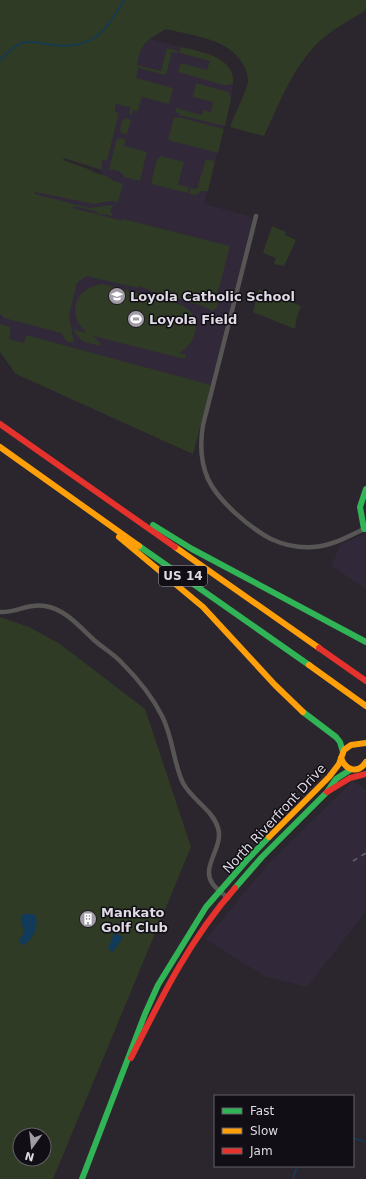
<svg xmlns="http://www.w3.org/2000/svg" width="366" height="1179" font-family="'DejaVu Sans',sans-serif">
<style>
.built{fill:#31283a}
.green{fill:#2f3b24;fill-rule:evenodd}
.water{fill:#123b5b}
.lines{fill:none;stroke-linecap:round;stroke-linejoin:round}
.stream{stroke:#123b5b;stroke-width:1.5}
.street{stroke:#575655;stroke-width:4.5}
.fast{stroke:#30b455;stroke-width:6}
.slow{stroke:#ff9f0a;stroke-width:6}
.jam{stroke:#e5322d;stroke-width:6}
.rail{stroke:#666265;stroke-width:1.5;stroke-dasharray:5 5;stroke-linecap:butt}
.labels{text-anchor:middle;stroke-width:3;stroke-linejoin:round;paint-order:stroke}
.shield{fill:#110e15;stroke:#a19da6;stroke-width:1}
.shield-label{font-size:12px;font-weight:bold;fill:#dfdae4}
.poi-label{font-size:13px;font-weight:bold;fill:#dfdae4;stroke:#110e15;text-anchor:start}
.street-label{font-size:13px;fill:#dfdae4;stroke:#110e15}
</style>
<rect width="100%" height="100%" fill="#2b262e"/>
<g class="built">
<polygon points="150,39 206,53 219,59 231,70 234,78 231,99 204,204 249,216 251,218 252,222 193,454 16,374 0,352 0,241 22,179 102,174 102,160 107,161 119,114 115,112 116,104 136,53"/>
<polygon points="366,533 366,589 332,566 340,545"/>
<polygon points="353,781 366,790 366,911 307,987 264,976 206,939 270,862"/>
</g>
<g class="green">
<path d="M 0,0 L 366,0 L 366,10 C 352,19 335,28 322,39 C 294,64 280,102 264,136 L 230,127 C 234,116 247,90 248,81 C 248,75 246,71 244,66 C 230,38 193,36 166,29 C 147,40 141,43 137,65 L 161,71 L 167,48 L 178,51 L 177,53 L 172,52 L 166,75 L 138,68 L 136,78 L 173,88 L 169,104 L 142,97 L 138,111 L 133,110 L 132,115 L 130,115 L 130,107 L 116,104 L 115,112 L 119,113 L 107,161 L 102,160 L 102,170 L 64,158 L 63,160 L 91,170 L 93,172 L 106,176 L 114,181 L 123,184 L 118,202 L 110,201 L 94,204 L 35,192 L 35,194 L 89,208 L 113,205 L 110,212 L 113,214 L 112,216 L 103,214 L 101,215 L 95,211 L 74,206 L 72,208 L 123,221 L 123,219 L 230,246 L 217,296 L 217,308 L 212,311 L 203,306 L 150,291 L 149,290 L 138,286 L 138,288 L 86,276 L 77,283 L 69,315 L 74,343 L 66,341 L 61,333 L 4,318 L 3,316 L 0,314 Z"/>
<path d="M 181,47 C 199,51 236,57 233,83 L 229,85 L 224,85 L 178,72 L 181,63 L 207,70 L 210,61 L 179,53 Z"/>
<polygon points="196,83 229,92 231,99 225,126 179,115 179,113 175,112 176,108 202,115 203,110 211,112 213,102 193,97"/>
<polygon points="174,117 178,118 179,117 224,129 218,153 168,140"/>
<polygon points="126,118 131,120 127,134 121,133 120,130 122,120"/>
<path d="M 119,138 L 126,139 L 124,146 L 147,152 L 140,181 L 124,177 C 121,171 116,169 109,170 L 116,141 Z"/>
<polygon points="161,156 184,162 178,185 189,187 188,193 151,184 157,159"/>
<polygon points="206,159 215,161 208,191 202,191 195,195 189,194 191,188 197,189"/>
<polygon points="272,226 286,232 285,235 296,240 284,266 274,264 276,258 263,253"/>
<path d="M 103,284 L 179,304 C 203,313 200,341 179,353 L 186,355 L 185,359 L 93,336 L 101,344 L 100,346 L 82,341 L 74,331 L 76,329 L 78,331 L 87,333 C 65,314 75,287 103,284 Z"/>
<polygon points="259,289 301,306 297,317 295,329 253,312"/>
<polygon points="0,324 11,327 9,339 24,343 26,335 211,385 193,454 16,374 0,352"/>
<path d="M 0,617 L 29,627 L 60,644 L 145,709 L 191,847 L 53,1179 L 0,1179 ZM 20,1135 L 44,1135 L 44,1159 L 20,1159 Z"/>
</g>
<g class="water">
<path d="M 23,914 L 32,914 L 35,915 C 40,923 33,943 22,945 L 20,943 L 19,940 L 24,933 C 24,925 18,921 23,914 Z"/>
<polygon points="114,933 123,937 113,952 108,949"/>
</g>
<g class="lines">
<g class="stream">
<path d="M 0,60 C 6,55 13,46 22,43 C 31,40 43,44 52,45 C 93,50 105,32 124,0"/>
<polyline points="353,1138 366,1142"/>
<polyline points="293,1179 297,1166"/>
</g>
<g class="street">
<path d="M 256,216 L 203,425 C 200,443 200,461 208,479 C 218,501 250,528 271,539 C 284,545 299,548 313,547 C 332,546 347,537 364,529"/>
<path d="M 0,612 C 15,613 29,603 45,606 C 65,609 79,626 94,640 C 103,648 114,654 122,663 C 136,677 153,698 162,716 C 173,737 173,762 183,783 C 192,800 213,810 218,828 C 224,847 201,866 212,883 C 216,889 222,893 228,898"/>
</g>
<g class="fast">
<polyline points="366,489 360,507 364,529 366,529"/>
<polyline points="153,525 192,549 366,642"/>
<polyline points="139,546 309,665"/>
<polyline points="303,712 336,737 340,742 343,752"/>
<polyline points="235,888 262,857 327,792 336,779 350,770"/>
<polyline points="82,1179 145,1014 158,985 206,907 247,860 269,837"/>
</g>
<g class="slow">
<polyline points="0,447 139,546"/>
<polyline points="119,537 203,607 275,685 303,712"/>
<polyline points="175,547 319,648"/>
<polyline points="309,665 366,706"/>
<path d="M 341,758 C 346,771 358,774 366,762"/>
<polyline points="269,837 329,777 339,764 344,750 351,745 366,743"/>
</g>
<g class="jam">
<polyline points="0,424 175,547"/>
<polyline points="319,648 366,681"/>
<polyline points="327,792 350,778 366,774"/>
<path d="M 131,1058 C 161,998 190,939 235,888"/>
</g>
<polyline class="rail" points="353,861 366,853"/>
</g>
<defs>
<g id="school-disc" transform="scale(0.9)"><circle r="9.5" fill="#a09ba4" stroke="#110e15"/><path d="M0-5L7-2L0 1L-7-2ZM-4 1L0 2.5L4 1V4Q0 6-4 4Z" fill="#fff"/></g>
<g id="stadium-disc" transform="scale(0.9)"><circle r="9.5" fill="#a09ba4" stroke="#110e15"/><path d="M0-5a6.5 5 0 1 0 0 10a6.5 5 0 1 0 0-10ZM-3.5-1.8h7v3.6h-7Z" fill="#fff"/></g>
<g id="building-disc" transform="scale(0.9)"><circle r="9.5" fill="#a09ba4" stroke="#110e15"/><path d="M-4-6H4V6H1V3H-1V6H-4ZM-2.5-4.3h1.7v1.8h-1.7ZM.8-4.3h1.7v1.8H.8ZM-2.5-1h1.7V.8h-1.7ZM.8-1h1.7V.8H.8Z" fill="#fff"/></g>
</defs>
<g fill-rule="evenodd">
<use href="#school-disc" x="117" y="296"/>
<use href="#stadium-disc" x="136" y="319"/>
<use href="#building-disc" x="88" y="919"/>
</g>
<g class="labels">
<rect class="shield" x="159" y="566" width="48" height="20" rx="3"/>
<g class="shield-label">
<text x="183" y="580">US 14</text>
</g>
<g class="poi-label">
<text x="130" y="301">Loyola Catholic School</text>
<text x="149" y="324">Loyola Field</text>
<text x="101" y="917">Mankato<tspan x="101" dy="15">Golf Club</tspan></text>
</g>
<g class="street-label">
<text transform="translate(274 818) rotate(-47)" y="5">North Riverfront Drive</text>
</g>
</g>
<rect x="214" y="1095" width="140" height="72" fill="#110e15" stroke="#636068"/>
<rect x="222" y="1108" width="20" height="6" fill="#30b455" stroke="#636068"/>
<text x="250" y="1115" font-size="12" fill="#dfdae4">Fast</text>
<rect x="222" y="1128" width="20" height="6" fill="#ff9f0a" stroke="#636068"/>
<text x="250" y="1135" font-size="12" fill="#dfdae4">Slow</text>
<rect x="222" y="1148" width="20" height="6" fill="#e5322d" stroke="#636068"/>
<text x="250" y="1155" font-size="12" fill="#dfdae4">Jam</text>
<g transform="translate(32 1147) rotate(195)"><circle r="19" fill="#110e15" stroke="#636068"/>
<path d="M0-3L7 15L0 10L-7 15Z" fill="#a09ba4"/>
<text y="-6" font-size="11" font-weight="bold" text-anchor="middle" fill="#dfdae4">N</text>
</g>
</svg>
